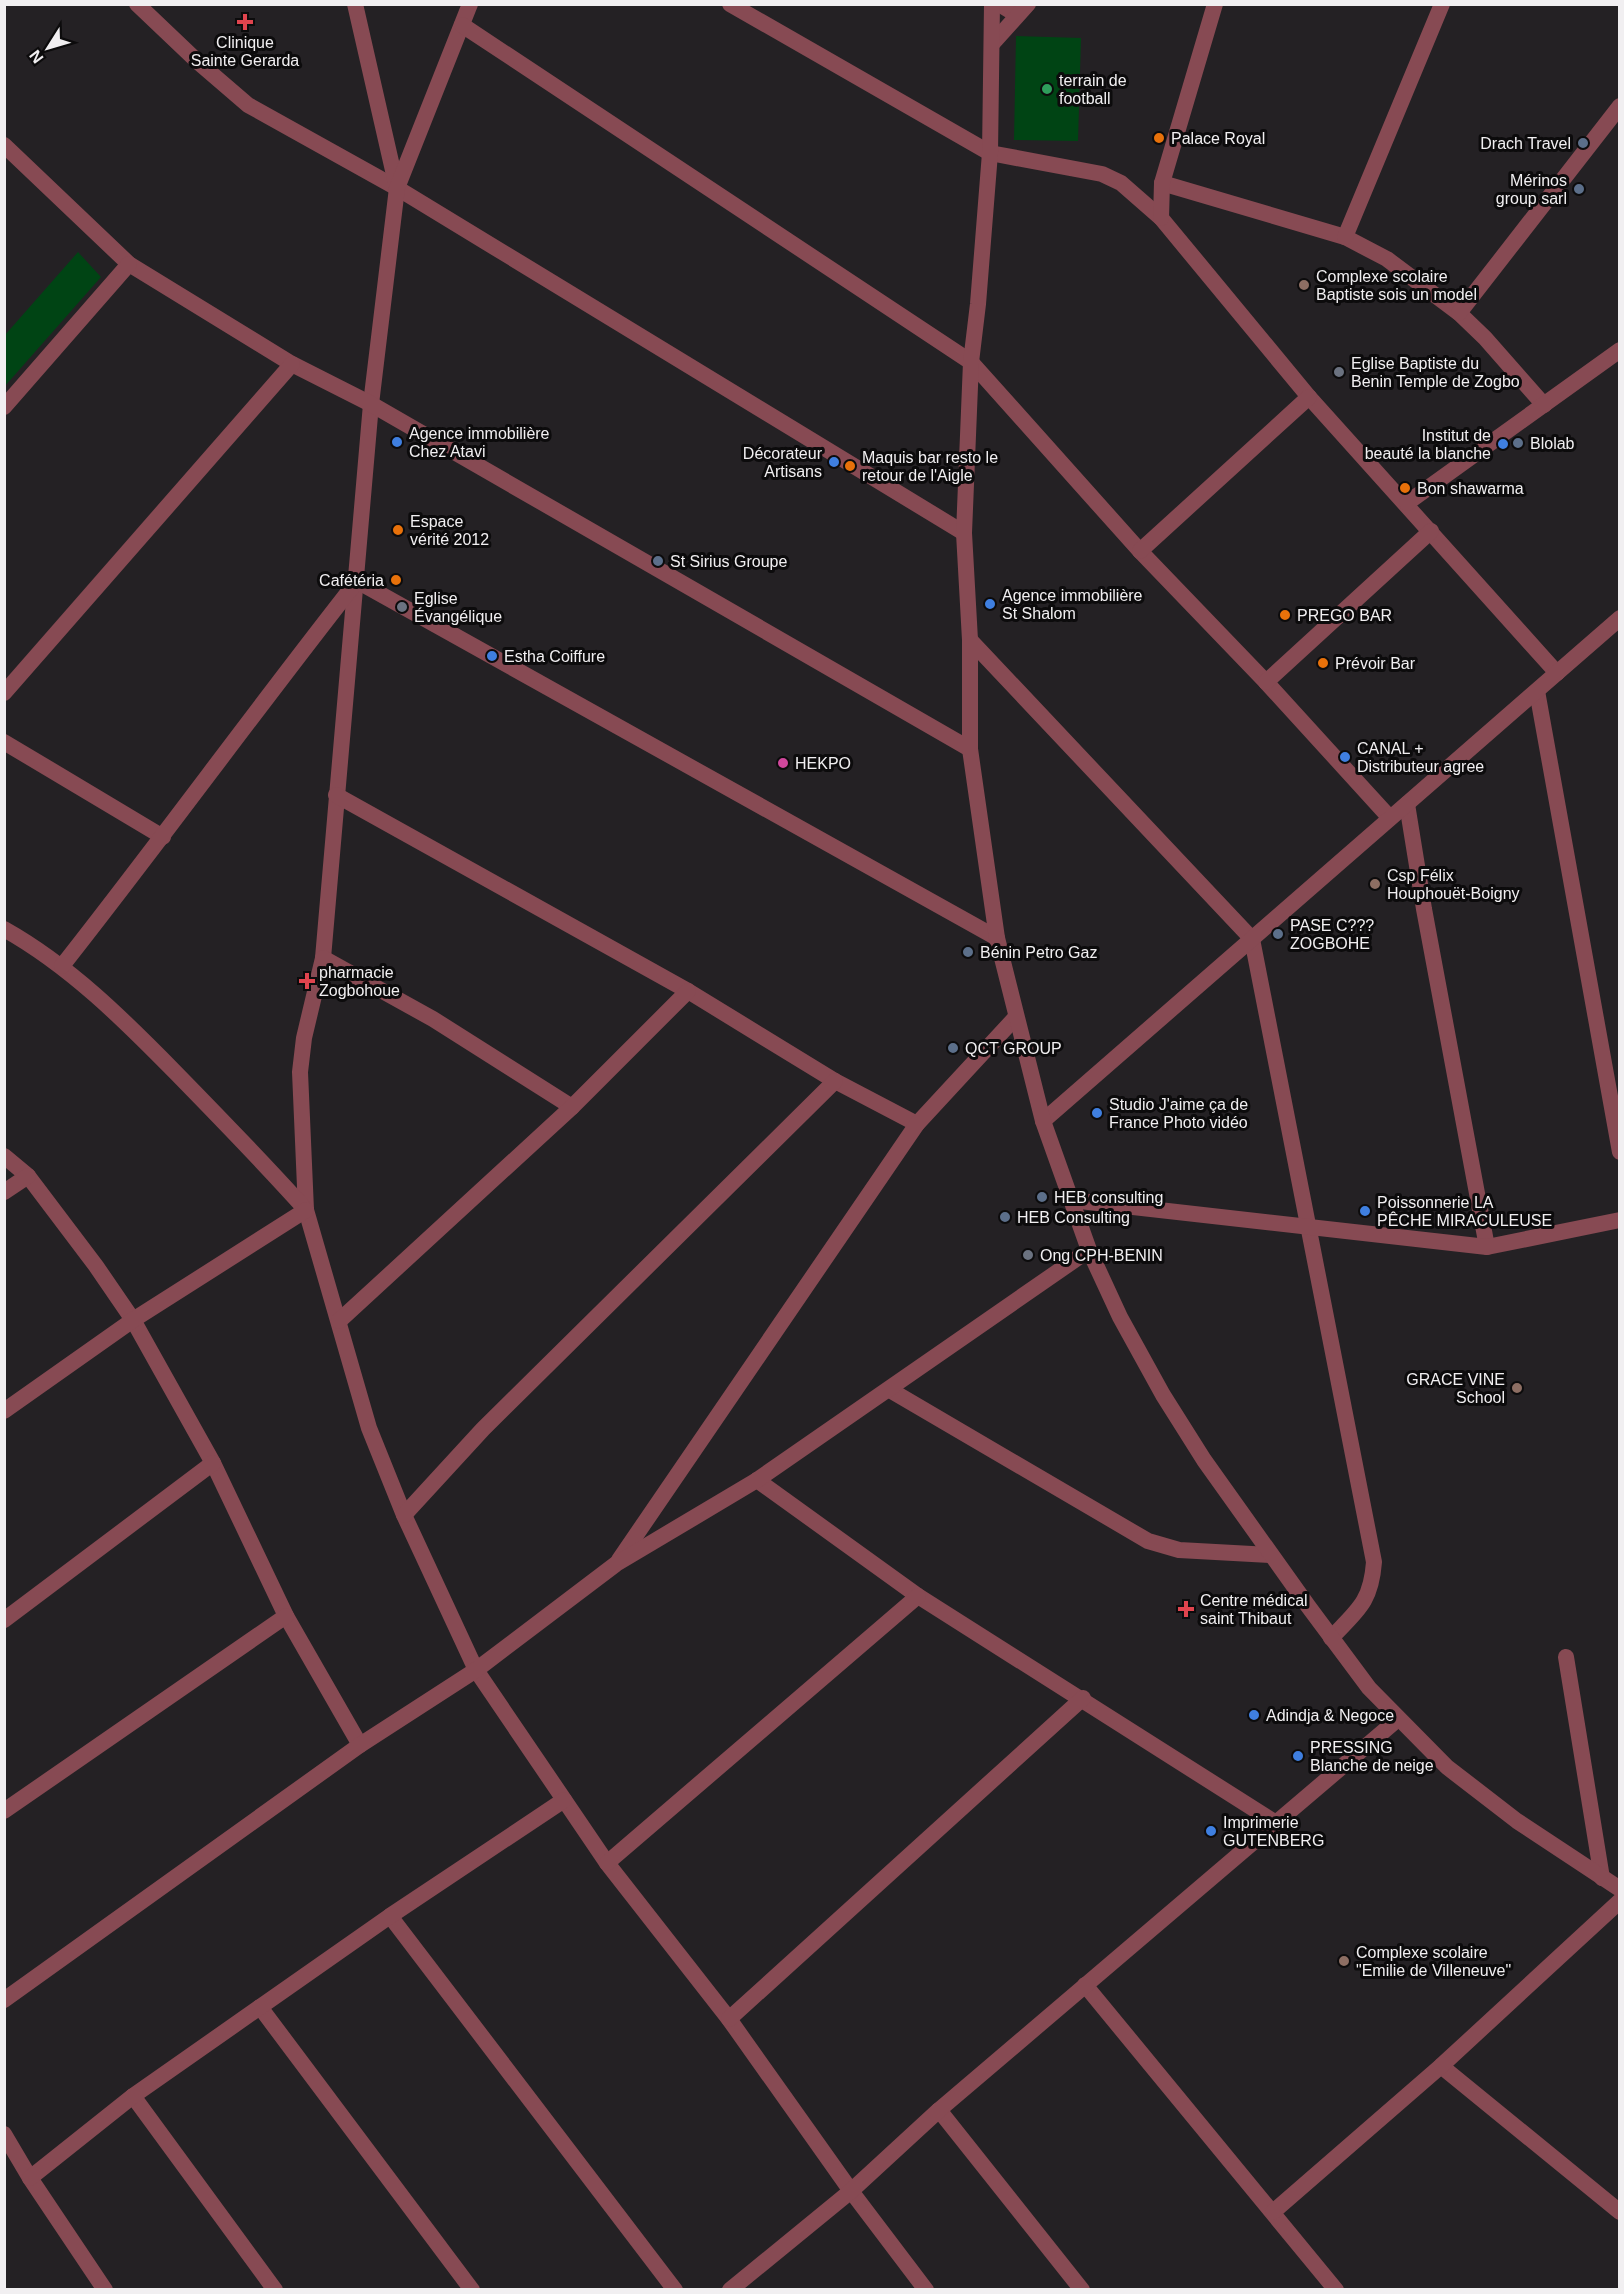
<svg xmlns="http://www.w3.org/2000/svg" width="1624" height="2294" font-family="Arial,sans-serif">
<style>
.green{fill:#004414}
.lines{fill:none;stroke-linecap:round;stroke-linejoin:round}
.minor{stroke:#874a53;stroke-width:16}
.tertiary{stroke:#874a53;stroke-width:16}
.health-dot{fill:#e0444e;stroke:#0c0b0c;stroke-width:2}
.leisure-dot{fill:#2e9e5b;stroke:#0c0b0c;stroke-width:2}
.food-dot{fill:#e8710a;stroke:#0c0b0c;stroke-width:2}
.service-dot{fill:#5c6f8a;stroke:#0c0b0c;stroke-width:2}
.education-dot{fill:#8d6e63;stroke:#0c0b0c;stroke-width:2}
.worship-dot{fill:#6b7280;stroke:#0c0b0c;stroke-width:2}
.shop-dot{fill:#3f7fe0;stroke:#0c0b0c;stroke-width:2}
.hotel-dot{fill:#d1479c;stroke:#0c0b0c;stroke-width:2}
.labels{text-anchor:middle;stroke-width:6;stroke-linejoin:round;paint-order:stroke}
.poi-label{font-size:16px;fill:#f1eff1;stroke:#0c0b0c;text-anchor:start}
</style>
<rect width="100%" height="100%" fill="#242124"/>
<g class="green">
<polygon points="1016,36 1081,38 1078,141 1014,140"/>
<polygon points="78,252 101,277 5,386 5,335"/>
</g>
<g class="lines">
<g class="minor">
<polyline points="137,4 198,62 248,105 397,188 964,533"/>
<polyline points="355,4 397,188"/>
<polyline points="470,4 397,188 371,404 323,958 304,1038 300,1072 306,1210 369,1428 404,1515 476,1670 607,1863 729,2019 851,2191 926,2290"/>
<polyline points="730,4 990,153 1102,174 1121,183 1161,218 1309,397 1557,673"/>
<polyline points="999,4 1017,15"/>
<polyline points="462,25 971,362 1140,551 1266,682 1390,818"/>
<polyline points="992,44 1028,4"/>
<polyline points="4,145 129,264 292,364 371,404 970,749"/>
<polyline points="1162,183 1345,237 1387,259 1459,313 1485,338 1544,405"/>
<polyline points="1161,218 1162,183 1215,4"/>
<polyline points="1345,237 1442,4"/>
<polyline points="1459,313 1620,106"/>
<polyline points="4,407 129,264"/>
<polyline points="1407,503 1620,350"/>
<polyline points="1140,551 1309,397"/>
<path d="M 970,640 L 1252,939 L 1374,1562 C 1371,1602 1358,1610 1331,1638"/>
<polyline points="1266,682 1431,531"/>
<polyline points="1537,691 1620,1152"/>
<polyline points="4,693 292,364"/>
<polyline points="4,742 163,837"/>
<polyline points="336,795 688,991 835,1081 917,1124"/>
<polyline points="1407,804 1424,909 1487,1247"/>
<path d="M 4,929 C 70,966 124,1020 176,1073 C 220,1118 264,1163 306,1210"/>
<polyline points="323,958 433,1019 572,1107"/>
<path d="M 62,966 C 162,839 257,708 357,581 L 997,938"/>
<polyline points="1043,1121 1620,618"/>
<polyline points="4,1156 28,1176 96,1266 133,1320 213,1463 286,1616 360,1745"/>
<polyline points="4,1192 28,1176"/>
<polyline points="1071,1200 1487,1247 1620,1220"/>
<polyline points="339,1321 572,1107 688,991"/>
<polyline points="890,1390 1148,1541 1179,1550 1270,1555"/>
<polyline points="4,1411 133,1320 306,1210"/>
<polyline points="757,1480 918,1596 1276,1823"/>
<polyline points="404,1515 483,1429 835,1081"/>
<polyline points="619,1560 917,1124 1016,1017"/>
<polyline points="4,1620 213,1463"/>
<polyline points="1566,1657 1602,1878"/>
<polyline points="4,1811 286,1616"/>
<polyline points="607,1863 918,1596"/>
<polyline points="390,1916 675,2290"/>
<polyline points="1085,1985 1336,2290"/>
<polyline points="4,2000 360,1745 476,1670 616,1564 757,1480 1089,1250"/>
<polyline points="260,2007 472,2290"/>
<polyline points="729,2019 1083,1698"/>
<polyline points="1441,2066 1620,2212"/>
<polyline points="133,2096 275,2290"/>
<polyline points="939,2110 1082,2290"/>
<polyline points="4,2134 30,2178 105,2290"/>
<polyline points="30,2178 133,2096 390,1916 564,1800"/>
<polyline points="1273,2212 1441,2066 1620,1901"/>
<polyline points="730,2290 851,2191 939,2110 1398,1719"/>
</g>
<polyline class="tertiary" points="992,4 990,153 978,304 971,362 964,533 970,640 970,749 997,938 1043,1121 1089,1250 1120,1317 1163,1395 1204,1460 1308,1606 1369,1688 1447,1767 1517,1821 1620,1889"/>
</g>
<g class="health-dot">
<path d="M242 13h6v6h6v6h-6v6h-6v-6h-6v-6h6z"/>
<path d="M304 972h6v6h6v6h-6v6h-6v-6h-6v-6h6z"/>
<path d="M1183 1600h6v6h6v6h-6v6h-6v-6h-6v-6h6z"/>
</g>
<circle class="leisure-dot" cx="1047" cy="89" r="6"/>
<g class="food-dot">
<circle cx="1159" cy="138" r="6"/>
<circle cx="850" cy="466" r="6"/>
<circle cx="1405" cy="488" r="6"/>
<circle cx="398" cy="530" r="6"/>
<circle cx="396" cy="580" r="6"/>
<circle cx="1285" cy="615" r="6"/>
<circle cx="1323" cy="663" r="6"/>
</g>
<g class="service-dot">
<circle cx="1583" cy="143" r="6"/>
<circle cx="1579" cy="189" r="6"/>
<circle cx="1518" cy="443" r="6"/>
<circle cx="658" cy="561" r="6"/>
<circle cx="1278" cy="934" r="6"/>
<circle cx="968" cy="952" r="6"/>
<circle cx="953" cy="1048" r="6"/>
<circle cx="1042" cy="1197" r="6"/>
<circle cx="1005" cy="1217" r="6"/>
</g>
<g class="education-dot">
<circle cx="1304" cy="285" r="6"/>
<circle cx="1375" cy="884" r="6"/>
<circle cx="1517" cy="1388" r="6"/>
<circle cx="1344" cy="1961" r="6"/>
</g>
<g class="worship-dot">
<circle cx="1339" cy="372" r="6"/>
<circle cx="402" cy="607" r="6"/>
<circle cx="1028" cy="1255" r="6"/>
</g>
<g class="shop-dot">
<circle cx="397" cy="442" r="6"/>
<circle cx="1503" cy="444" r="6"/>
<circle cx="834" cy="462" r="6"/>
<circle cx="990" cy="604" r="6"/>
<circle cx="492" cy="656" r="6"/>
<circle cx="1345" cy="757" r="6"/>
<circle cx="1097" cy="1113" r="6"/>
<circle cx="1365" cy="1211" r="6"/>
<circle cx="1254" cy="1715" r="6"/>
<circle cx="1298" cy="1756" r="6"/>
<circle cx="1211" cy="1831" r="6"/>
</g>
<circle class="hotel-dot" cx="783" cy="763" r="6"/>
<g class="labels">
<g class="poi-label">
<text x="245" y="48" text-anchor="middle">Clinique<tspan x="245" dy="18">Sainte Gerarda</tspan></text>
<text x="1059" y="86">terrain de<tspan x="1059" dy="18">football</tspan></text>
<text x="1171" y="144">Palace Royal</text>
<text x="1571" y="149" text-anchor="end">Drach Travel</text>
<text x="1567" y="186" text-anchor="end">Mérinos<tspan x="1567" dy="18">group sarl</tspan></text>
<text x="1316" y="282">Complexe scolaire<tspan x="1316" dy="18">Baptiste sois un model</tspan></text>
<text x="1351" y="369">Eglise Baptiste du<tspan x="1351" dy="18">Benin Temple de Zogbo</tspan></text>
<text x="409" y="439">Agence immobilière<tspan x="409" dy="18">Chez Atavi</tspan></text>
<text x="1491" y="441" text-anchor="end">Institut de<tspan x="1491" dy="18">beauté la blanche</tspan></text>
<text x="1530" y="449">Blolab</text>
<text x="822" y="459" text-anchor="end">Décorateur<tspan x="822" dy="18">Artisans</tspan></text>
<text x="862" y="463">Maquis bar resto le<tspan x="862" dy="18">retour de l'Aigle</tspan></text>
<text x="1417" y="494">Bon shawarma</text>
<text x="410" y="527">Espace<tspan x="410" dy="18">vérité 2012</tspan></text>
<text x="670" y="567">St Sirius Groupe</text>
<text x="384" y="586" text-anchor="end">Cafétéria</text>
<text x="1002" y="601">Agence immobilière<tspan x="1002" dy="18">St Shalom</tspan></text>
<text x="414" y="604">Eglise<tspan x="414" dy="18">Évangélique</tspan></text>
<text x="1297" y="621">PREGO BAR</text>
<text x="504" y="662">Estha Coiffure</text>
<text x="1335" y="669">Prévoir Bar</text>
<text x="1357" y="754">CANAL +<tspan x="1357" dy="18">Distributeur agree</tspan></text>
<text x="795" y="769">HEKPO</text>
<text x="1387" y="881">Csp Félix<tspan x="1387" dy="18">Houphouët-Boigny</tspan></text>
<text x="1290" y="931">PASE C???<tspan x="1290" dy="18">ZOGBOHE</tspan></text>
<text x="980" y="958">Bénin Petro Gaz</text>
<text x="319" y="978">pharmacie<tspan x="319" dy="18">Zogbohoue</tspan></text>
<text x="965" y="1054">QCT GROUP</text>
<text x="1109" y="1110">Studio J'aime ça de<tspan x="1109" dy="18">France Photo vidéo</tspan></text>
<text x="1054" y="1203">HEB consulting</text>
<text x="1377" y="1208">Poissonnerie LA<tspan x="1377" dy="18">PÊCHE MIRACULEUSE</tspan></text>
<text x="1017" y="1223">HEB Consulting</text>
<text x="1040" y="1261">Ong CPH-BENIN</text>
<text x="1505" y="1385" text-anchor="end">GRACE VINE<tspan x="1505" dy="18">School</tspan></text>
<text x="1200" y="1606">Centre médical<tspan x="1200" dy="18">saint Thibaut</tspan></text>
<text x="1266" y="1721">Adindja &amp; Negoce</text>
<text x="1310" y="1753">PRESSING<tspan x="1310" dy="18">Blanche de neige</tspan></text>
<text x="1223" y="1828">Imprimerie<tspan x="1223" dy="18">GUTENBERG</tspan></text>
<text x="1356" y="1958">Complexe scolaire<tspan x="1356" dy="18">"Emilie de Villeneuve"</tspan></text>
</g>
</g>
<rect width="1624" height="2294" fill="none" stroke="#f1eff1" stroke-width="12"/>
<g transform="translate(48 48) rotate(233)" stroke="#0c0b0c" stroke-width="4.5" paint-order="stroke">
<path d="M0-4.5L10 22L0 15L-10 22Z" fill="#f1eff1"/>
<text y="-9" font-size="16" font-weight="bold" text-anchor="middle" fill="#f1eff1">N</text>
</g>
</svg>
